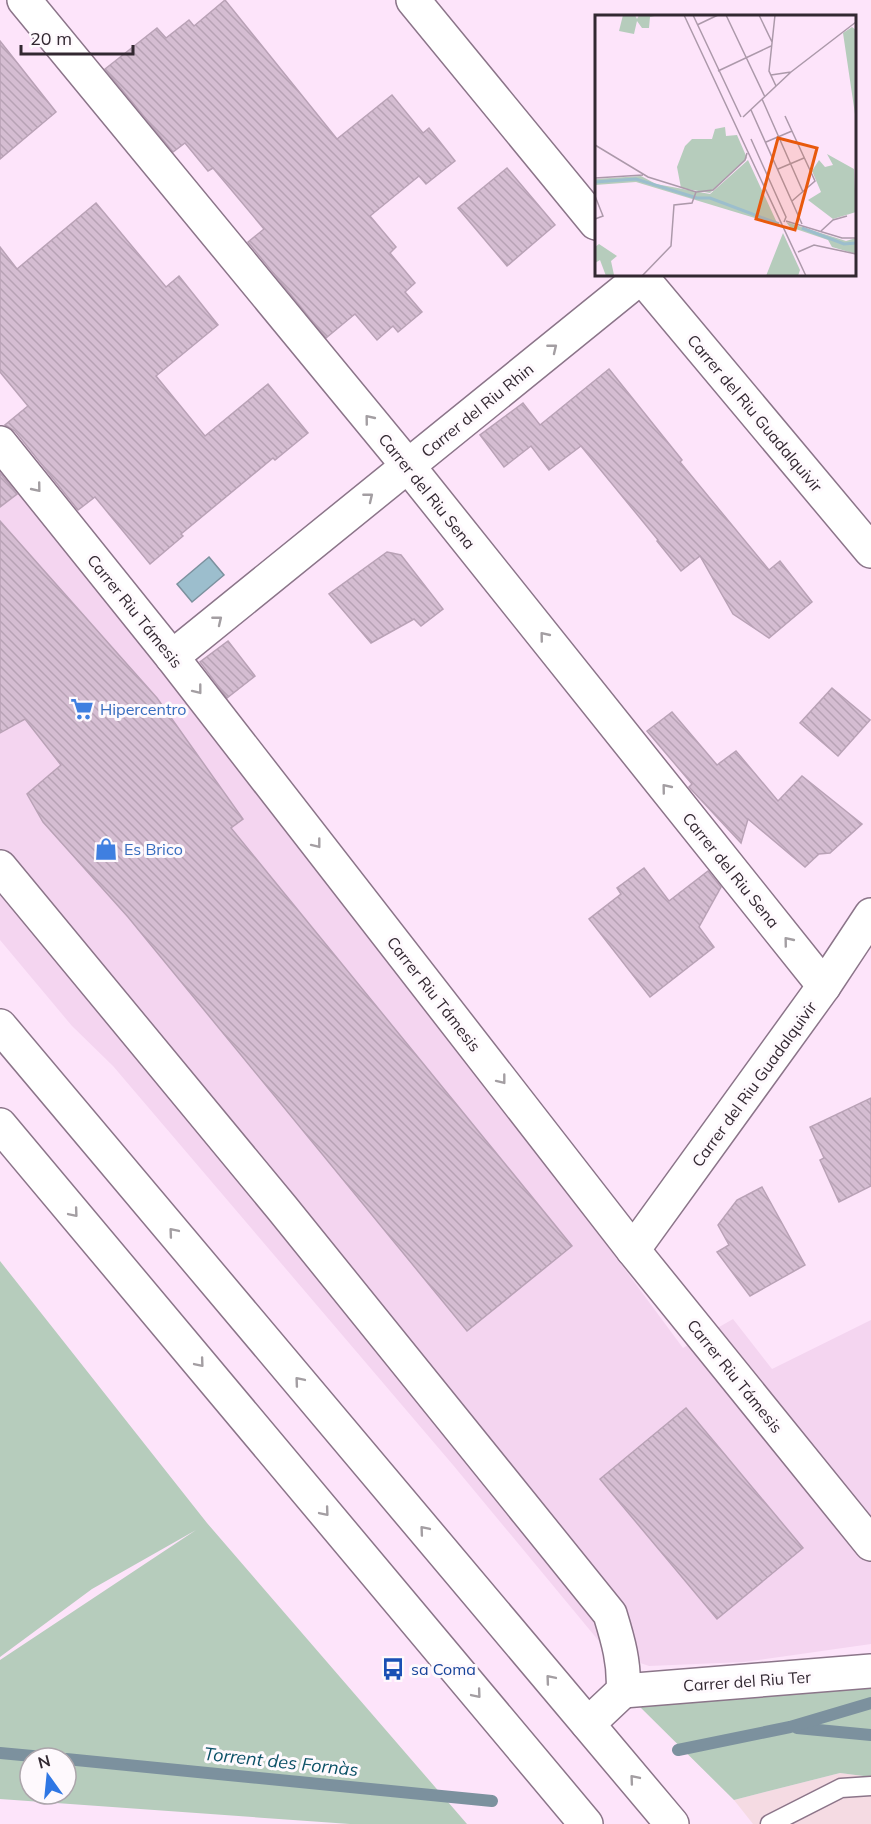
<svg xmlns="http://www.w3.org/2000/svg" width="871" height="1824" font-family="Mulish,sans-serif">
<style>
.commercial{fill:#f5dbe3}
.built{fill:#f4d5f0}
.grass{fill:#b6ccbc;fill-rule:evenodd}
.water{fill:#9cbecd;stroke:#7c919e;stroke-width:1.5}
.lines{fill:none;stroke-linecap:round;stroke-linejoin:round}
.stream{stroke:#7c919e;stroke-width:12}
.building{fill:url(#building-back-hatch);stroke:#b9a2b6;stroke-width:1.5}
.lane-casing{stroke:#8b7589;stroke-width:21}
.street-casing{stroke:#8b7589;stroke-width:36}
.primary-casing{stroke:#8b7589;stroke-width:36}
.lane{stroke:#fff;stroke-width:18}
.street{stroke:#fff;stroke-width:33}
.primary{stroke:#fff;stroke-width:33}
.oneway{stroke:#a39ea2}
.labels{text-anchor:middle;stroke-width:6;stroke-linejoin:round;paint-order:stroke}
.street-label{font-size:16px;fill:#322831;stroke:#fef9fd}
.shop-label{font-size:16px;fill:#366cbe;stroke:#fef9fd;text-anchor:start}
.transit-label{font-size:16px;fill:#164399;stroke:#fef9fd;text-anchor:start}
.water-label{font-size:18px;font-style:italic;fill:#0b5166;stroke:#fef9fd}
.inset-river{fill:none;stroke:#9cbecd;stroke-width:3}
.inset-road{fill:none;stroke:#ac99aa;stroke-width:1.5}
.view{fill:#e8590c;fill-opacity:0.15;stroke:#e8590c;stroke-width:3}
.inset-edge{fill:none;stroke:#322831;stroke-width:3}
</style>
<defs>
<pattern id="building-back-hatch" width="6" height="6" patternUnits="userSpaceOnUse" patternTransform="scale(1.5)"><rect width="6" height="6" fill="#d5bdd2"/><path d="M-1 5l2 2M0 0l6 6M5-1l2 2" fill="none" stroke="#b7a2b5"/></pattern>
</defs>
<rect width="100%" height="100%" fill="#fde4fa"/>
<polygon class="commercial" points="840,1773 871,1777 871,1824 753,1824 734,1800"/>
<polygon class="built" points="0,463 553,1172 683,1348 733,1319 772,1369 871,1320 871,1644 744,1662 649,1666 608,1652 453,1465 113,1066 72,1026 0,940"/>
<g class="grass">
<path d="M 0,1261 L 207,1523 L 467,1824 L 350,1824 L 0,1799 L 0,1660 L 196,1530 L 92,1589 L 0,1657 ZM 30,1758 L 66,1758 L 66,1794 L 30,1794 Z"/>
<polygon points="871,1688 871,1777 840,1773 734,1800 638,1705 779,1692"/>
</g>
<polygon class="water" points="209,557 224,575 192,602 177,584"/>
<g class="lines">
<g class="stream">
<polyline points="797,1728 871,1735"/>
<polyline points="678,1750 790,1727 871,1703"/>
<polyline points="0,1753 54,1758"/>
<polyline points="66,1759 492,1801"/>
</g>
</g>
<g class="building">
<polygon points="225,0 337,139 392,95 423,133 429,128 455,161 426,184 419,176 370,216 396,247 390,253 415,283 405,292 422,312 398,332 393,326 377,340 355,314 326,338 248,242 264,229 213,168 208,171 185,143 173,152 105,69 157,28 166,38 189,20 194,26"/>
<polygon points="0,41 56,112 0,159"/>
<polygon points="507,168 555,225 507,266 458,208"/>
<polygon points="96,203 166,287 179,276 218,325 156,376 205,436 268,384 308,433 275,460 273,458 181,534 183,536 150,564 95,497 78,510 15,431 5,425 28,406 0,372 0,247 17,269"/>
<polygon points="609,369 682,460 680,462 769,570 780,561 812,602 769,638 733,614 700,556 681,571 657,541 658,540 581,446 549,470 531,446 504,467 480,435 523,403 540,425"/>
<polygon points="0,473 17,494 0,507"/>
<polygon points="0,521 157,698 243,819 231,828 572,1246 467,1331 128,917 43,822 27,794 61,765 25,719 0,733"/>
<polygon points="387,552 401,555 443,609 421,626 414,619 371,643 329,594"/>
<polygon points="228,641 255,676 227,698 200,662"/>
<polygon points="832,688 870,720 838,756 800,723"/>
<polygon points="672,712 717,765 736,751 778,801 802,776 862,824 830,853 819,854 805,867 748,819 741,843 689,787 692,784 647,731"/>
<polygon points="644,868 669,901 708,871 721,887 699,927 714,947 650,997 589,919 621,894 617,888"/>
<polygon points="871,1098 871,1186 839,1202 820,1160 824,1158 810,1127"/>
<polygon points="762,1187 805,1265 750,1296 717,1252 729,1245 718,1225 737,1200"/>
<polygon points="686,1408 803,1548 717,1619 600,1479"/>
</g>
<g class="lines">
<g class="lane-casing">
<polyline id="lane" points="770,1824 841,1788 871,1786"/>
</g>
<g class="street-casing">
<g id="street">
<polyline points="24,0 408,466 824,986"/>
<polyline points="413,0 596,223"/>
<polyline points="639,274 871,551"/>
<polyline points="0,443 172,657 633,1250 871,1544"/>
<polyline points="172,657 641,277"/>
<path d="M 0,867 L 282,1208 L 610,1614 C 618,1640 625,1664 623,1691 L 588,1724"/>
<polyline points="633,1250 824,986 871,915"/>
<polyline points="623,1691 871,1671"/>
</g>
</g>
<g class="primary-casing">
<g id="primary">
<polyline points="0,1026 672,1824"/>
<polyline points="0,1125 586,1824"/>
</g>
</g>
<use href="#lane" class="lane"/>
<use href="#street" class="street"/>
<use href="#primary" class="primary"/>
</g>
<defs><path id="oneway-chevron" d="M-2-3.5L2.5 0L-2 3.5" fill="none" stroke-width="1.6" stroke-linecap="round" stroke-linejoin="round" transform="scale(1.5)"/></defs>
<g class="oneway">
<use href="#oneway-chevron" transform="translate(553 348) rotate(-39)"/>
<use href="#oneway-chevron" transform="translate(369 419) rotate(-129)"/>
<use href="#oneway-chevron" transform="translate(37 488) rotate(51)"/>
<use href="#oneway-chevron" transform="translate(369 497) rotate(-39)"/>
<use href="#oneway-chevron" transform="translate(218 620) rotate(-39)"/>
<use href="#oneway-chevron" transform="translate(544 636) rotate(-129)"/>
<use href="#oneway-chevron" transform="translate(198 690) rotate(52)"/>
<use href="#oneway-chevron" transform="translate(666 788) rotate(-129)"/>
<use href="#oneway-chevron" transform="translate(317 844) rotate(52)"/>
<use href="#oneway-chevron" transform="translate(788 941) rotate(-129)"/>
<use href="#oneway-chevron" transform="translate(502 1080) rotate(52)"/>
<use href="#oneway-chevron" transform="translate(74 1213) rotate(50)"/>
<use href="#oneway-chevron" transform="translate(173 1232) rotate(-130)"/>
<use href="#oneway-chevron" transform="translate(200 1363) rotate(50)"/>
<use href="#oneway-chevron" transform="translate(299 1381) rotate(-130)"/>
<use href="#oneway-chevron" transform="translate(325 1512) rotate(50)"/>
<use href="#oneway-chevron" transform="translate(424 1530) rotate(-130)"/>
<use href="#oneway-chevron" transform="translate(550 1679) rotate(-130)"/>
<use href="#oneway-chevron" transform="translate(477 1694) rotate(50)"/>
<use href="#oneway-chevron" transform="translate(634 1779) rotate(-130)"/>
</g>
<defs>
<g id="supermarket-bare" transform="scale(1.8)"><path d="M-6-5.5h2.5l.6 2H6L4.5 2H-2.5L-4.4-4H-6ZM-1.5 3.2a1.3 1.3 0 1 0 .1 0ZM3 3.2a1.3 1.3 0 1 0 .1 0Z" fill="#3f7fe0" stroke="#fef9fd" stroke-width="2.5" paint-order="stroke"/></g>
<g id="shop-bare" transform="scale(1.8)"><path d="M-5-2.5h2.3a2.7 3.5 0 0 1 5.4 0H5L5.5 6h-11ZM-1.5-2.5h3a1.5 2.3 0 0 0-3 0Z" fill="#3f7fe0" stroke="#fef9fd" stroke-width="2.5" paint-order="stroke"/></g>
<g id="bus-bare" transform="scale(1.8)"><path d="M-5-6H5V4H4V6H2V4H-2V6H-4V4H-5ZM-3.5-4V0h7V-4ZM-3.5 1.2v1.5H-2V1.2ZM2 1.2v1.5H3.5V1.2Z" fill="#1a4fb4" stroke="#fef9fd" stroke-width="2.5" paint-order="stroke"/></g>
</defs>
<g fill-rule="evenodd">
<use href="#supermarket-bare" x="82" y="709"/>
<use href="#shop-bare" x="106" y="849"/>
<use href="#bus-bare" x="393" y="1669"/>
</g>
<g class="labels">
<g class="street-label">
<text transform="translate(477 410) rotate(-39)" y="6">Carrer del Riu Rhin</text>
<text transform="translate(755 413) rotate(50)" y="6">Carrer del Riu Guadalquivir</text>
<text transform="translate(427 491) rotate(51)" y="6">Carrer del Riu Sena</text>
<text transform="translate(135 611) rotate(51)" y="6">Carrer Riu Támesis</text>
<text transform="translate(731 870) rotate(51)" y="6">Carrer del Riu Sena</text>
<text transform="translate(434 994) rotate(52)" y="6">Carrer Riu Támesis</text>
<text transform="translate(754 1084) rotate(-54)" y="6">Carrer del Riu Guadalquivir</text>
<text transform="translate(735 1376) rotate(51)" y="6">Carrer Riu Támesis</text>
<text transform="translate(747 1681) rotate(-4)" y="6">Carrer del Riu Ter</text>
</g>
<g class="shop-label">
<text x="100" y="715">Hipercentro</text>
<text x="124" y="855">Es Brico</text>
</g>
<g class="transit-label">
<text x="411" y="1675">sa Coma</text>
</g>
<g class="water-label">
<text transform="translate(281 1762) rotate(6)" y="6">Torrent des Fornàs</text>
</g>
</g>
<g transform="translate(595 15)">
<rect width="261" height="261" fill="#fde4fa"/>
<path d="M 28,0 L 40,0 L 42,4 L 44,0 L 64,0 L 55,2 L 54,13 L 47,13 L 42,6 L 39,19 L 24,16 ZM 257,12 L 261,15 L 261,106 L 248,18 ZM 130,112 L 131,121 L 142,120 L 152,143 L 115,178 L 86,173 L 82,152 L 90,131 L 97,124 L 117,124 L 120,114 ZM 232,139 L 259,154 L 261,197 L 238,204 L 213,185 L 226,177 L 217,156 L 224,145 L 230,152 L 238,150 ZM 153,145 L 183,210 L 41,167 L 0,170 L 0,164 L 46,161 L 61,169 L 115,179 ZM 191,207 L 251,226 L 261,223 L 261,239 L 237,232 L 233,225 L 195,212 ZM 188,218 L 205,255 L 203,261 L 171,261 ZM 4,229 L 22,241 L 16,246 L 19,260 L 11,261 L 5,245 L 0,248 L 0,232 Z" fill="#b6ccbc"/>
<path class="inset-river" d="M 0,167 L 41,164 L 102,183 L 115,183 L 184,209M 207,213 L 249,229 L 261,228"/>
<path class="inset-road" d="M 89,0 L 211,261M 98,0 L 146,102M 131,0 L 170,82M 164,0 L 177,27M 180,0 L 174,56 L 181,71M 102,10 L 123,0M 123,56 L 176,31M 176,60 L 196,57M 167,84 L 208,177M 156,95 L 207,209M 190,101 L 220,166 L 197,186M 148,102 L 196,57 L 261,7M 156,124 L 191,202 L 189,207M 171,127 L 197,116M 0,130 L 53,162 L 101,177 L 118,175 L 150,145 L 152,138M 183,154 L 209,143M 0,163 L 48,160M 0,181 L 8,201 L 0,204M 191,206 L 247,223 L 261,223M 226,216 L 238,205 L 252,201M 203,237 L 219,230 L 261,239M 47,261 L 76,231 L 79,190 L 97,188 L 101,177"/>
<path class="view" d="M 183,123 L 222,133 L 200,215 L 161,204 Z"/>
<rect width="261" height="261" class="inset-edge"/>
</g>
<g transform="translate(48 1776) rotate(345)"><circle r="28" fill="#fef9fd" stroke="#aca5ab" stroke-width="1.5"/>
<path d="M0-4.5L10 22L0 15L-10 22Z" fill="#2f77e4"/>
<text y="-9" font-size="16" font-weight="bold" text-anchor="middle" fill="#322831">N</text>
</g>
<path d="M21 45v9h112v-9" fill="none" stroke="#322831" stroke-width="3"/>
<text x="30" y="45" font-size="18" fill="#322831" stroke="#fef9fd" stroke-width="4.5" paint-order="stroke">20 m</text>
</svg>
